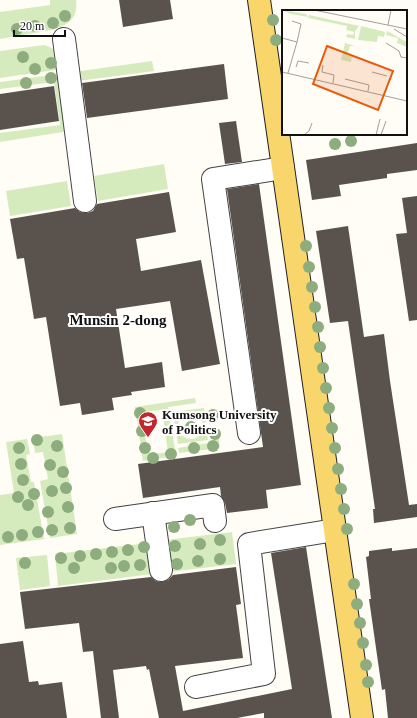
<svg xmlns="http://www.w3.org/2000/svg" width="417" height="718" font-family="'Times New Roman',serif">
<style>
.green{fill:#d5ebbd}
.building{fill:#5a524d}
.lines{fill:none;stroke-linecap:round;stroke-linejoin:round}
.minor-casing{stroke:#444;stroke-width:24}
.major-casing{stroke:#222;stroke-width:24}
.minor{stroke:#fff;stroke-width:22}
.major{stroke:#f9d66b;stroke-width:22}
.tree{fill:#8dad7f}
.labels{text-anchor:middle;stroke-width:4;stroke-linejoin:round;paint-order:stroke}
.poi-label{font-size:13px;font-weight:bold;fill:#111;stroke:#fff;text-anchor:start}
.quarter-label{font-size:15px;font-weight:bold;fill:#111;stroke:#fff}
.inset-road{fill:none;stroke:#a09f9a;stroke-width:1}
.view{fill:#e8590c;fill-opacity:0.15;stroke:#e8590c;stroke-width:2}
.inset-edge{fill:none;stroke:#111;stroke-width:2}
</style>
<rect width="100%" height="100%" fill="#fffdf5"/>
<g class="green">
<path d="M 50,0 L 76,0 C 80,27 53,30 34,33 C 22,35 11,37 0,39 L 0,12 L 50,5 Z"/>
<path d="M 44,45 C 58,49 58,56 62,69 L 0,78 L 0,51 Z"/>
<polygon points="152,61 154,71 78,81 79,73 81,71"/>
<polygon points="59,74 65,129 63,132 0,142 0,133 60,125 54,82 0,89 0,82"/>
<polygon points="164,164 168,189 98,201 94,176"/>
<polygon points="67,181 71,206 10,216 6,191"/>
<polygon points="195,398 196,403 168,407 171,427 165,428 161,410 142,412 148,455 168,452 165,432 172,431 176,456 143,461 135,407"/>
<path d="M 204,408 L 206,422 L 203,423 C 198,409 178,411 178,426 L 175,427 L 173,412 Z"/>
<path d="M 206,426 L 208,440 L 178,444 L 176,431 L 179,430 C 184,444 202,441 204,427 Z"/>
<polygon points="212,427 217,427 220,448 179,453 178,448 214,442"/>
<polygon points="62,434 77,534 50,538 40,481 48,479 43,452 35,453 33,438"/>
<polygon points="27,439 30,454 26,455 31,482 34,482 44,539 0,545 0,495 14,493 6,442"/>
<polygon points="232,532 236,564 169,572 165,540"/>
<polygon points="148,543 152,574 58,586 55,554"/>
<polygon points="47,555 50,586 20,590 16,558"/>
</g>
<g class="building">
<polygon points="119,0 170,0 173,19 123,27"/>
<polygon points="224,64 228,99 87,118 82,83"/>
<polygon points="54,86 59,121 0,130 0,94"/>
<polygon points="236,121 242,162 225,164 219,123"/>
<polygon points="417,143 417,170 387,174 387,178 339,185 341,196 312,200 306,160"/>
<polygon points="259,184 301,485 266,490 268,508 227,513 225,503 221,496 220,487 143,498 138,464 263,447 227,189"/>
<polygon points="169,192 176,232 136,239 141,271 201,260 220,364 182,371 170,301 116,309 125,368 162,362 165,387 131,392 132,395 112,398 114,410 82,415 80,403 60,406 46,317 34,319 24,258 17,259 10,219 75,208 80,212 87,213 93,211 97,204"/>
<polygon points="417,196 417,320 409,321 396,234 407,233 402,198"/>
<polygon points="348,226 364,337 384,334 390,381 409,505 417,504 417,517 374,523 373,509 375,509 348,321 330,323 316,231"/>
<polygon points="306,547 332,718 264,718 264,713 237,718 159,718 149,669 147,670 146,666 113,670 119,718 101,718 93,651 83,652 79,623 25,629 20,592 151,577 156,581 162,582 168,580 173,575 236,567 241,604 236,605 243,658 175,666 183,711 292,689 271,553"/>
<polygon points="392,548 392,551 417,548 417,718 388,718 385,689 382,690 369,599 371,599 366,557 369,556 369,551"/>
<polygon points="23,641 29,682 38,681 39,685 62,682 67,718 0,718 0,644"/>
</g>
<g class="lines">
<g class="minor-casing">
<g id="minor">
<polyline points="64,39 85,201"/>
<polyline points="249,433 213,179 283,168"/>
<polyline points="153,513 161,570"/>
<polyline points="115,519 213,505 215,521"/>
<polyline points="196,687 264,674 249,544 335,530"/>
</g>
</g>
<g class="major-casing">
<polyline id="major" points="259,0 362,718"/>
</g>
<use href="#minor" class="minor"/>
<use href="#major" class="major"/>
</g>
<g class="tree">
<circle cx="65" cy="16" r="6"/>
<circle cx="273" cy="20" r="6"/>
<circle cx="53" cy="23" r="6"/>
<circle cx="35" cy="26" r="6"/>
<circle cx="17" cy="29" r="6"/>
<circle cx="276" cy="40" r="6"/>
<circle cx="23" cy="57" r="6"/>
<circle cx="51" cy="63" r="6"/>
<circle cx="35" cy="69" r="6"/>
<circle cx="51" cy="78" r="6"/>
<circle cx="26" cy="83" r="6"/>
<circle cx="351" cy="141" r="6"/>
<circle cx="335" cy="144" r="6"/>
<circle cx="306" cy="246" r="6"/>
<circle cx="309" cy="267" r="6"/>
<circle cx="312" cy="287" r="6"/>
<circle cx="315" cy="307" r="6"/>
<circle cx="318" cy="327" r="6"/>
<circle cx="320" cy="347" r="6"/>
<circle cx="323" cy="368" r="6"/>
<circle cx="326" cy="388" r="6"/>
<circle cx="329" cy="408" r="6"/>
<circle cx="140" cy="413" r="6"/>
<circle cx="213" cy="415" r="6"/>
<circle cx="191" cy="427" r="6"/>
<circle cx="332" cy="428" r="6"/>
<circle cx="142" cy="431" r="6"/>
<circle cx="215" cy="434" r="6"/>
<circle cx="37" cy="440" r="6"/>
<circle cx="57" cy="446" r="6"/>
<circle cx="213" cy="446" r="6"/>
<circle cx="19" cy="448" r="6"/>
<circle cx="145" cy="448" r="6"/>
<circle cx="194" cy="448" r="6"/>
<circle cx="335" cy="448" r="6"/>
<circle cx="171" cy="454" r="6"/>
<circle cx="153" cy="458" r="6"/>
<circle cx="21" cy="464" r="6"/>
<circle cx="50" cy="465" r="6"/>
<circle cx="338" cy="469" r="6"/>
<circle cx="63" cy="472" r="6"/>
<circle cx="23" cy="480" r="6"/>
<circle cx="66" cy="488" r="6"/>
<circle cx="341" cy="489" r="6"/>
<circle cx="52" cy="491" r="6"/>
<circle cx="34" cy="494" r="6"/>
<circle cx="18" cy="497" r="6"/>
<circle cx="28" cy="505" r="6"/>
<circle cx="68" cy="507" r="6"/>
<circle cx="344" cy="509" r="6"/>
<circle cx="48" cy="512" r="6"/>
<circle cx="190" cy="520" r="6"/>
<circle cx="174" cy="527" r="6"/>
<circle cx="70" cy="528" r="6"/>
<circle cx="347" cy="529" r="6"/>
<circle cx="52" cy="530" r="6"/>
<circle cx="38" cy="532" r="6"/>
<circle cx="22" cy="535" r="6"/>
<circle cx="8" cy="537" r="6"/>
<circle cx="220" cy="540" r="6"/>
<circle cx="200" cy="544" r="6"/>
<circle cx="175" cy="546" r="6"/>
<circle cx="144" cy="547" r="6"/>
<circle cx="128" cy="550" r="6"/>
<circle cx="112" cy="552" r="6"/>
<circle cx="96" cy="554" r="6"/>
<circle cx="80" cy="556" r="6"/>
<circle cx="61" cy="558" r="6"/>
<circle cx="220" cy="559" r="6"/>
<circle cx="198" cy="561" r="6"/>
<circle cx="25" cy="563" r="6"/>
<circle cx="177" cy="564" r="6"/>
<circle cx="140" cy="565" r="6"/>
<circle cx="124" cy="566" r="6"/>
<circle cx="74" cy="568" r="6"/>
<circle cx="111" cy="568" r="6"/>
<circle cx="354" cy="584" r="6"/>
<circle cx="357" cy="604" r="6"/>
<circle cx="360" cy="623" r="6"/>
<circle cx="363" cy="643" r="6"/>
<circle cx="366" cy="665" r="6"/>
<circle cx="368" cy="682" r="6"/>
</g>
<defs>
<g id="university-pin" transform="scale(1)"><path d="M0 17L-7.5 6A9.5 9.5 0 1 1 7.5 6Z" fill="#c4262e" stroke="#fff"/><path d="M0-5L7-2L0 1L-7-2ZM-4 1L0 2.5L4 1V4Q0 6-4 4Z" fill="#fff"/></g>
</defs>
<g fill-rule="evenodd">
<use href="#university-pin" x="148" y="421"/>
</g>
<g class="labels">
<g class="poi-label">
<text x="162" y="419">Kumsong University<tspan x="162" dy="15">of Politics</tspan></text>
</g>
<g class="quarter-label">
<text x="118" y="325">Munsin 2-dong</text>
</g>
</g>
<g transform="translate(282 10)">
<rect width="125" height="125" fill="#fffdf5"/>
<path d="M 1,0 L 24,4 L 26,7 L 9,4 ZM 27,5 L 77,16 L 73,21 L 73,29 L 64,27 L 65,24 L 71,25 L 72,22 L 65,20 L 64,22 L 65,16 L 26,8 ZM 79,16 L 103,22 L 102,27 L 96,26 L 95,32 L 76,30 ZM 105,21 L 125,32 L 125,37 L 115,33 L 116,28 L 104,25 ZM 63,33 L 73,36 L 68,36 L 65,45 L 70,46 L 69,52 L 59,50 Z" fill="#d5ebbd"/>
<path class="inset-road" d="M 32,0 L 125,19M 106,15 L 109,0M 112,19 L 125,27M 0,28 L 15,32 L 19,14 L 10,11M 104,33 L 117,41 L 119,47 L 125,48M 41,55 L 40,62 L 52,65 L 51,73M 14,57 L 16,51 L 27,53M 0,62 L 125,91M 90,62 L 105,66M 6,63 L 15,32M 63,69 L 87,75 L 86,81M 22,125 L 27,121 L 30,113M 94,125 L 98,109M 99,125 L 104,111"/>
<path class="view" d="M 45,36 L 111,61 L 96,100 L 31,74 Z"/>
<rect width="125" height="125" class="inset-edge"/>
</g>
<path d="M14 30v6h51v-6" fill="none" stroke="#111111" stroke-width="2"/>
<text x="20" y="30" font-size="12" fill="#111111" stroke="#ffffff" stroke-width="3" paint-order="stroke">20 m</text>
</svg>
